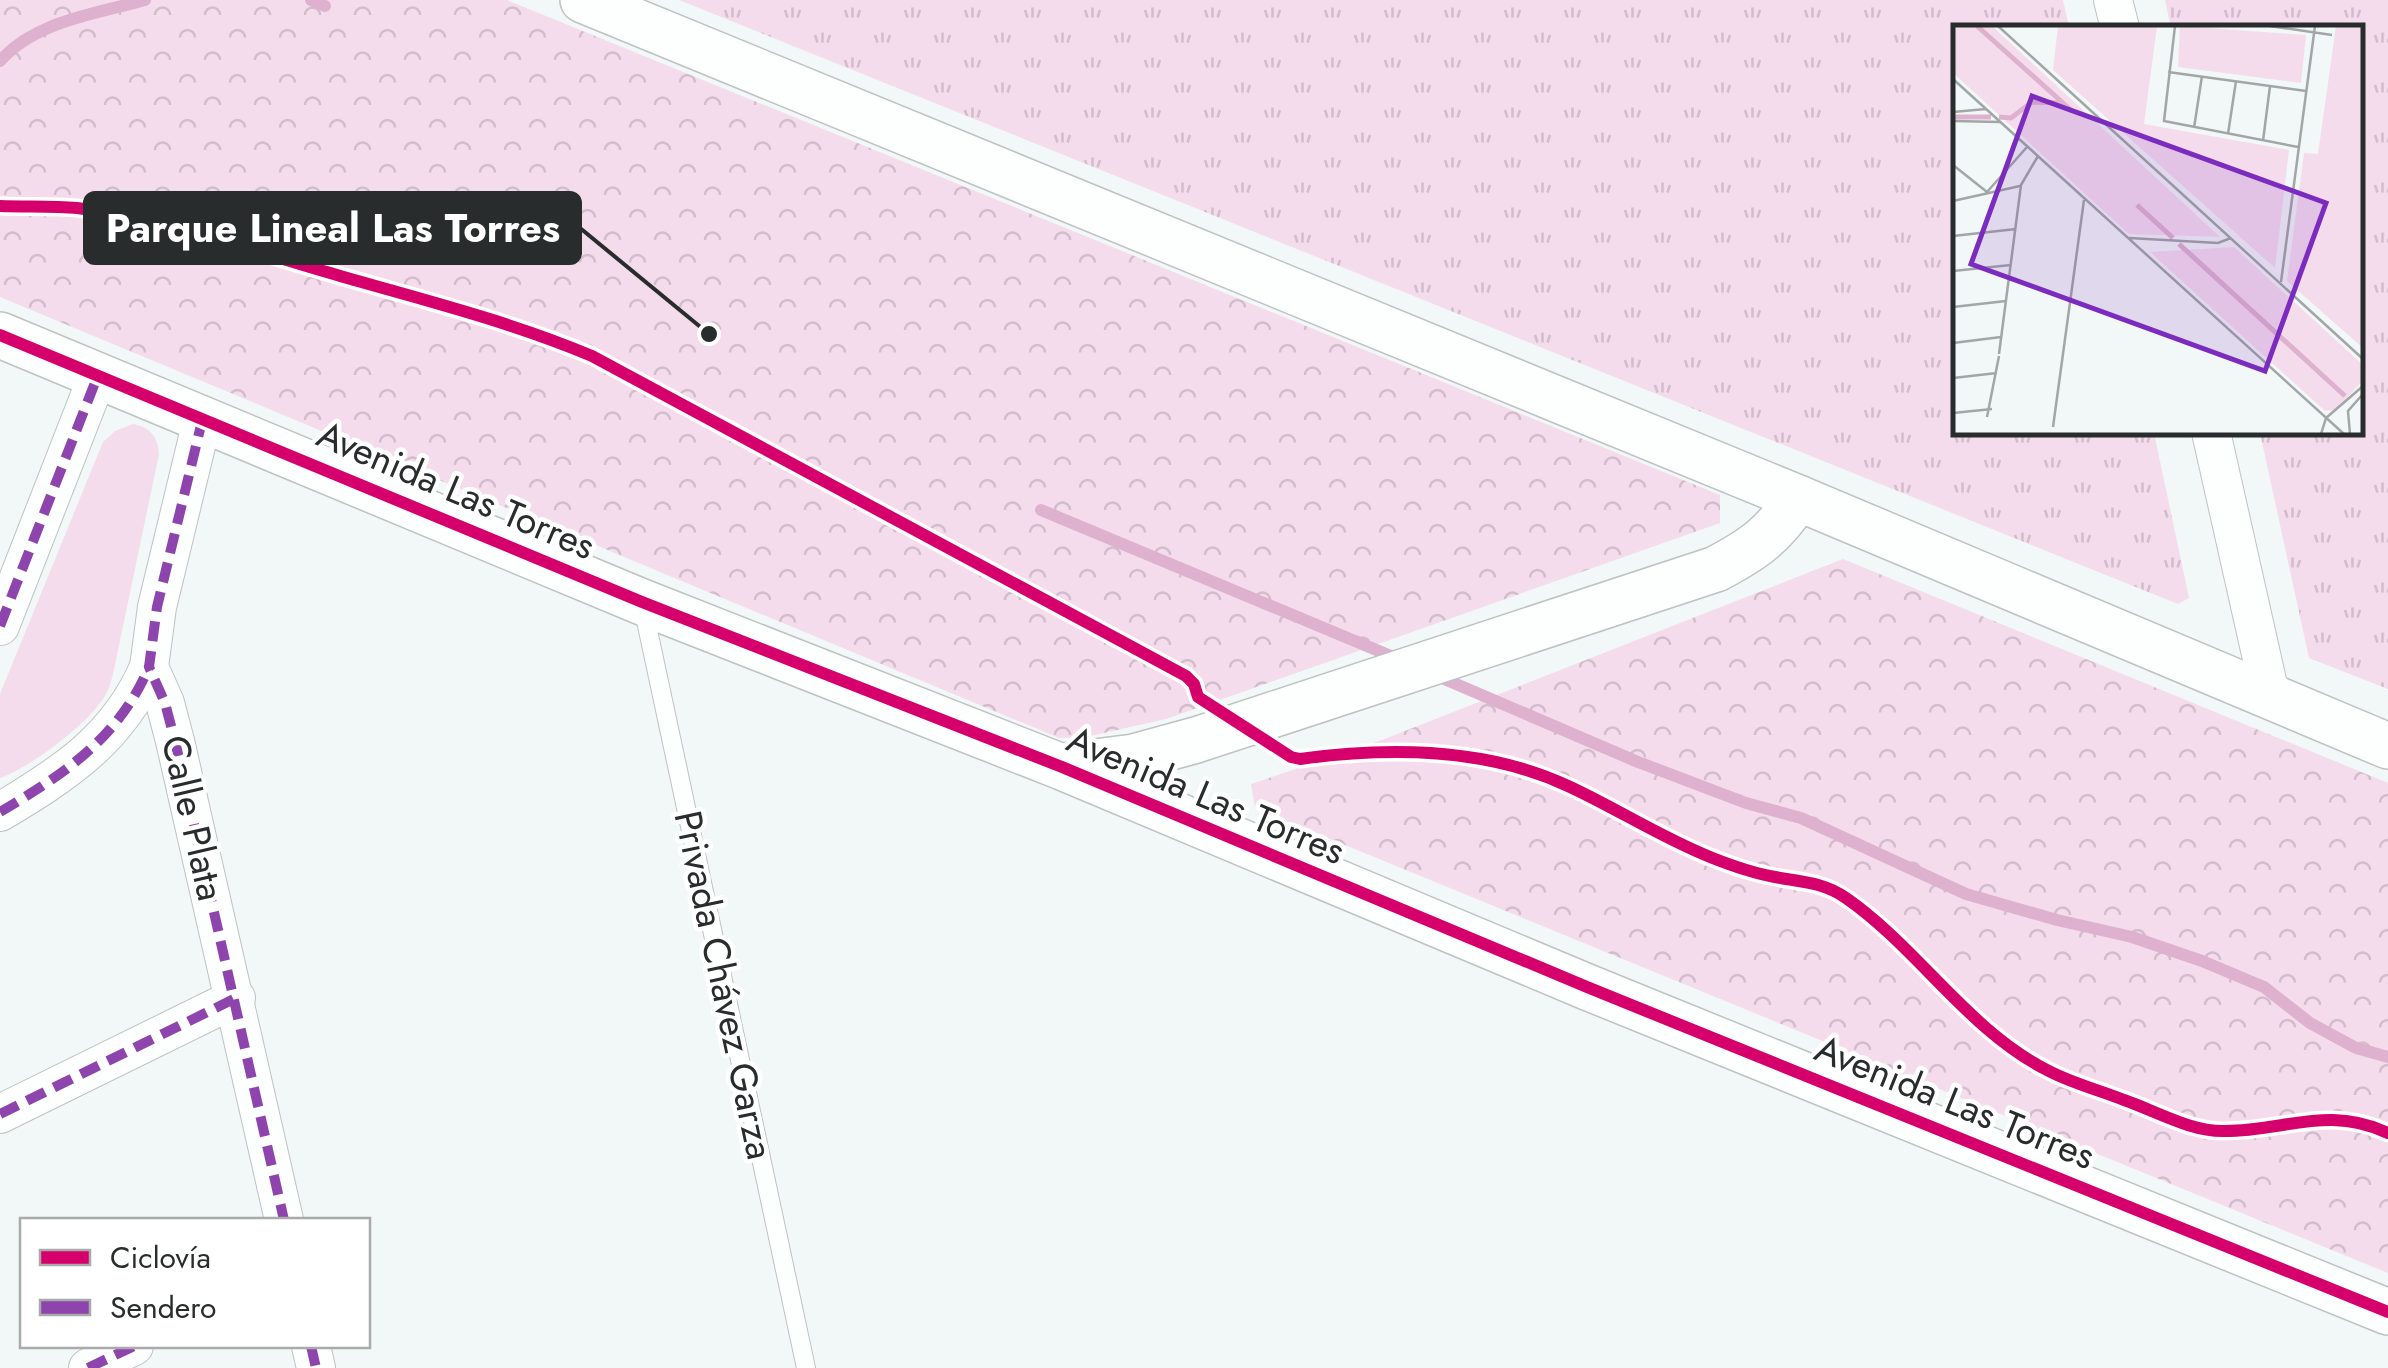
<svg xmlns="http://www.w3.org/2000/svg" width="2388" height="1368" font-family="Jost,sans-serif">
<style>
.grass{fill:url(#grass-tufts)}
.park{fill:url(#park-crowns)}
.garden{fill:#f5dced}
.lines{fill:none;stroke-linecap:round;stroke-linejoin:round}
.stream{stroke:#deb2ce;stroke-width:12}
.service-casing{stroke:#bec2c3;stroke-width:20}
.minor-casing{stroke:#bec2c3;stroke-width:40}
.tertiary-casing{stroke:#bec2c3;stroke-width:48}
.service{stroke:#fdfefe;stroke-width:18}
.minor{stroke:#fdfefe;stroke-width:38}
.tertiary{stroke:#fdfefe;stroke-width:45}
.quiet{stroke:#8e44ad;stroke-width:10;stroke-dasharray:20 10;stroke-linecap:butt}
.cycleway-casing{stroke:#fff;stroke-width:19}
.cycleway{stroke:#d6006c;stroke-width:12}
.labels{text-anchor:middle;stroke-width:9;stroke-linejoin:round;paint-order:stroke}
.street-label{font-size:38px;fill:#292c2d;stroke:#fff}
.inset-river{fill:none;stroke:#deb2ce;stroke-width:5}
.inset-road{fill:none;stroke:#a2a6a6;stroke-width:2.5}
.view{fill:#7b2cbf;fill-opacity:0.15;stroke:#7b2cbf;stroke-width:5}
.inset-edge{fill:none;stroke:#292c2d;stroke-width:5}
.leader{fill:none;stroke:#292c2d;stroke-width:4}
.callout-dot{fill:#292c2d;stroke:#fff;stroke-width:4}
.callout{fill:#292c2d;stroke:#292c2d;stroke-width:4}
.callout-label{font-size:40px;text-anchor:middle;font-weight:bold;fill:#fff}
</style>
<defs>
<pattern id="grass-tufts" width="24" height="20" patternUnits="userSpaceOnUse" patternTransform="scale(2.5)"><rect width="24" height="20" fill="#f5dced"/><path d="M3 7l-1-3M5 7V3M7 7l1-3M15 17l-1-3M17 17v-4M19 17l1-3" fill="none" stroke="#d2bdcc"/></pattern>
<pattern id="park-crowns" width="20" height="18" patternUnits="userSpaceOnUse" patternTransform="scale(2.5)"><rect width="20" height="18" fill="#f5dced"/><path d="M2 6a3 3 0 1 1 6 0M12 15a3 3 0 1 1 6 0" fill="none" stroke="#d2bdcc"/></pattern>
</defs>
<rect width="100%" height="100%" fill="#f2f7f7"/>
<g class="grass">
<polygon points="679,0 2063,0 2069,27 1956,28 1956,432 2154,433 2189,598 2178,604"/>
<polygon points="2165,0 2388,0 2388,689 2309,658 2260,433 2360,432 2360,28 2171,27"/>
</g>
<g class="park">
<polygon points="0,0 507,0 1720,495 1720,523 1166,719 1086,737 1059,738 0,297"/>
<polygon points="1843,559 2388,783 2388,1273 1255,808 1251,784 1382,740"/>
</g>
<path class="garden" d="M 133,424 C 150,427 158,437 159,454 L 113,674 C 111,681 109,690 105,696 C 87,725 31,767 0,778 L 0,694 L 103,442 L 115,431 Z"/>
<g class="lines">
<g class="stream">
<polyline points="311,0 325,6"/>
<path d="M 0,61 C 35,21 96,14 145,0"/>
<polyline points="1041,510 1398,659"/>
<polyline points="1435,675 1638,762 1746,803 1801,818 1966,894 2057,920 2132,937 2202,961 2264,987 2310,1023 2356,1048 2388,1057"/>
</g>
<g class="service-casing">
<polyline id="service" points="643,607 806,1368"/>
</g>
<g class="minor-casing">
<g id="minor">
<polyline points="2113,0 2120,28"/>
<polyline points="203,417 157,607 149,667 165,703 175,741 284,1220"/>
<polyline points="2211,432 2270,694"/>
<polyline points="0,626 98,375"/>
<path d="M 0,812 C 64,774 119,738 149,667"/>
<polyline points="0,1114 236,998"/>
<polyline points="311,1346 316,1368"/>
<polyline points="88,1368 134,1346"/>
</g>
</g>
<g class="tertiary-casing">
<g id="tertiary">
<polyline points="583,0 1798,498 2388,746"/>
<polyline points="0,335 642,602 1062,767 1587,987 2388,1312"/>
<path d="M 1064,766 L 1134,757 L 1196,740 L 1716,569 C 1754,549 1774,535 1798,498"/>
</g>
</g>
<use href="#service" class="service"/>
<use href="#minor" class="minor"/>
<use href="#tertiary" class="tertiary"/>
<g class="quiet">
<polyline points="203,417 157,607 149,667 165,703 175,741 284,1220"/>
<polyline points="0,626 98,375"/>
<path d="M 0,812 C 64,774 119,738 149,667"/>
<polyline points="0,1114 236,998"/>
<polyline points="311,1346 316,1368"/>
<polyline points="88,1368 134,1346"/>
</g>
<g class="cycleway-casing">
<g id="cycleway">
<path d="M 0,206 C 25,207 52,206 77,208 C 166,218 251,251 337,275 C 423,300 509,321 592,356 L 1186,676 L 1194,684 L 1198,697 L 1291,757 L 1300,759 C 1388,747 1485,747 1568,786 C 1616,808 1660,837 1710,857 C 1730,865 1752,873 1775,877 C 1801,882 1823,882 1846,898 C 1918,948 1968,1030 2047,1070 C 2071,1083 2099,1090 2124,1100 C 2156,1111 2191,1132 2225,1131 C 2285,1131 2328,1105 2388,1133"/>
<polyline points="0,335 642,602 1062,767 1587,987 2388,1312"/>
</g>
</g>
<use href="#cycleway" class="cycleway"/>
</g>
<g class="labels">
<g class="street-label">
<text transform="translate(456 490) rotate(23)" y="13">Avenida Las Torres</text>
<text transform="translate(1206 795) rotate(23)" y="13">Avenida Las Torres</text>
<text transform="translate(193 818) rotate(77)" y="13">Calle Plata</text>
<text transform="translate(724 985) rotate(78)" y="13">Privada Chávez Garza</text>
<text transform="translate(1955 1102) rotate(22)" y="13">Avenida Las Torres</text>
</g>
</g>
<g transform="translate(1953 25)">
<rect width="410" height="410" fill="#f2f7f7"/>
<path d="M 105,1 L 204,1 L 191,99 L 336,125 L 322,243 L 100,45 ZM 383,1 L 410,1 L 410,323 L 334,256 L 351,128 L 365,129 Z" fill="#f5dced"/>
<path d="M 0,1 L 39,1 L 267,212 L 176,209 L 0,48 ZM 227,1 L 353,10 L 348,58 L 225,42 ZM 281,222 L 410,340 L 410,355 L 383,385 L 372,386 L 197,227 Z" fill="#f5dced"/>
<path class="inset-river" d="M 24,1 L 119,86M 0,92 L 38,92M 46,92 L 58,93 L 79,77 L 108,78M 184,180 L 220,213M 226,219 L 392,371"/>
<path class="inset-road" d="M 45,1 L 410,334M 222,1 L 211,96 L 345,122M 317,1 L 379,10M 215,47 L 353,66M 0,54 L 391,409M 0,87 L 33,84M 0,96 L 47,97M 241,103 L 249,51M 275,109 L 283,56M 310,116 L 317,61M 0,140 L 34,167M 34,167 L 74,122M 0,176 L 67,161M 0,211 L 63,204M 176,213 L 265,218 L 278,213M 0,246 L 58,240M 328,257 L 362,1M 0,282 L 53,276M 0,318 L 48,312M 46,329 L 68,160 L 85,131M 0,353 L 44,348M 0,388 L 39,384M 34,392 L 46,331M 100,402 L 131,175M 368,409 L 373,393 L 410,361M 397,409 L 395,386 L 410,369"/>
<path class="view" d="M 79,71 L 373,178 L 312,346 L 18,239 Z"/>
<rect width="410" height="410" class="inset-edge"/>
</g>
<path class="leader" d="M709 334L580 228"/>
<circle class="callout-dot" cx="709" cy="334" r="10"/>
<rect class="callout" x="85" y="193" width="495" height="70" rx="10"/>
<g class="callout-label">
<text x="333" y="242">Parque Lineal Las Torres</text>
</g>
<rect x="20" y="1218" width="350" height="130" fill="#ffffff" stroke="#a9abab" stroke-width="2.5"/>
<rect x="40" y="1250" width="50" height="15" fill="#d6006c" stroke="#a9abab" stroke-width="2.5"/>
<text x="110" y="1268" font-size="30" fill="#292c2d">Ciclovía</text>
<rect x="40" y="1300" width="50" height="15" fill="#8e44ad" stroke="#a9abab" stroke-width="2.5"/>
<text x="110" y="1318" font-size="30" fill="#292c2d">Sendero</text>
</svg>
